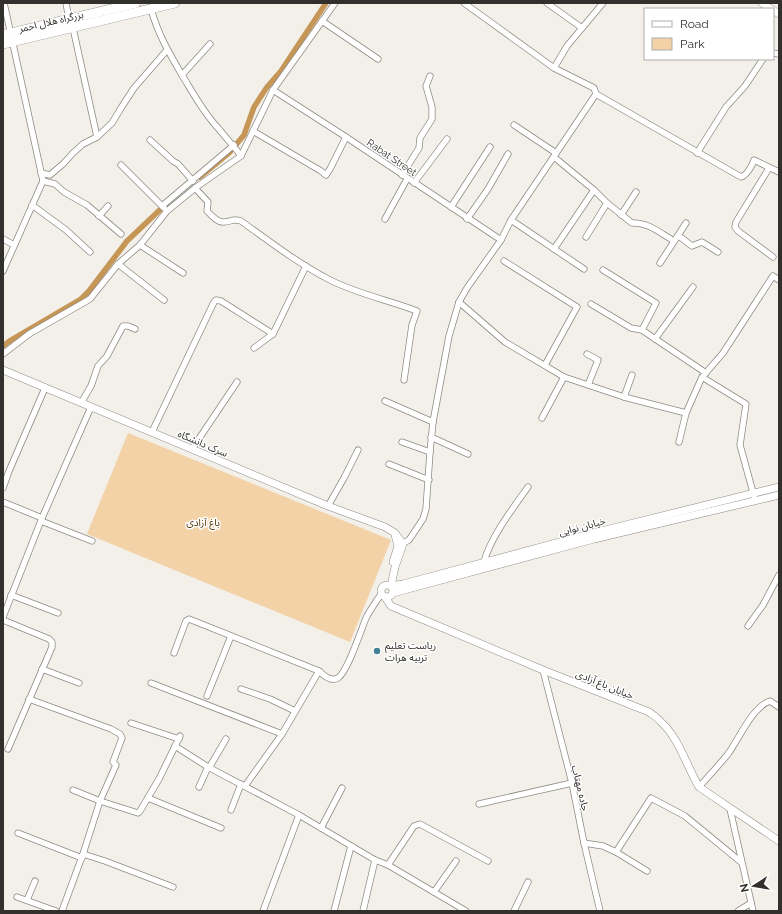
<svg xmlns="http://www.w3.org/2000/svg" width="782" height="914" font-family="Raleway,'Noto Sans Arabic',sans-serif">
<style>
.green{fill:#f3d2a7}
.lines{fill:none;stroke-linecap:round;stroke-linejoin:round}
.canal{stroke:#c59656;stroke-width:5.5}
.minor-casing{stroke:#8e8a85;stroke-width:7}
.tertiary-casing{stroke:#8e8a85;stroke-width:8}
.trunk-casing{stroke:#8e8a85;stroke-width:10}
.minor{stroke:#fff;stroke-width:5.5}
.tertiary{stroke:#fff;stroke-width:7}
.trunk{stroke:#fff;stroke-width:9}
.poi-dot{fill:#448197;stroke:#fff;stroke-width:1.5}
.labels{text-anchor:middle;stroke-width:3;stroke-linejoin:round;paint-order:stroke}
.street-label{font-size:10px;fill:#31302d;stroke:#fff}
.park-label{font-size:10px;fill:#543400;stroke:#fff}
.poi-label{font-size:10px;fill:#31302d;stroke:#fff;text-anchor:start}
</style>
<rect width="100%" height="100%" fill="#f3efe9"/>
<polygon class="green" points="128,433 391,540 350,642 87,534"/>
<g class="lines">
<g class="canal">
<polyline points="200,177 229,153 244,135 254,107 267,87 281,71 326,3"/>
<polyline points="3,346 11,340 81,299 89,291 127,241 165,205"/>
</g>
<g class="minor-casing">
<g id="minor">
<polyline points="66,3 69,19"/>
<path d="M 464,3 L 554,68 L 594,88 L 596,94 L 741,177 C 747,175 752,166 754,160 L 779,172"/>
<polyline points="547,3 582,28"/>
<path d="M 151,9 C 158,34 169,53 182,75 C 193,93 203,112 218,128 C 226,138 234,146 241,156"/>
<polyline points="322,21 378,59"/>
<polyline points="73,28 97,137"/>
<polyline points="773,53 779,54"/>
<polyline points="554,68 567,46 603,3"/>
<polyline points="182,75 210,44"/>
<polyline points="273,90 346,137 501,240"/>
<polyline points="514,125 556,153"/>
<polyline points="253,131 321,171 326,175 330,169 346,137"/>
<polyline points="150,140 173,161 178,164 193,181"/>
<polyline points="697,153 726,107 745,86 763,59"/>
<path d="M 554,157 L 594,190 L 607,203 L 632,223 C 648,222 660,233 674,241"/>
<polyline points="121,165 164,208"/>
<polyline points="769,168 736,222 735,227 738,231 773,257"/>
<polyline points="41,173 50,175 63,164 73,153 83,144 97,137 112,123 121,108 134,88 167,50"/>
<polyline points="402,175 419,148 420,138 432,119 432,107 426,86 430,76"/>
<polyline points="43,181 55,184 64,192 87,205 121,234"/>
<polyline points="414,183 447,139"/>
<path d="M 195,188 L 208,202 L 207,211 C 211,215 218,223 224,222 C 232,222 231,218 241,221 C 270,242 299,264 330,280 C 358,294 388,300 417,311 L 412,325 L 404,380"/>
<polyline points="32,205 66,230 90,252"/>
<polyline points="162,206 234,145"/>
<polyline points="451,207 490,147"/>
<polyline points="621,215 636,192"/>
<polyline points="99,216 108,206"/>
<polyline points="385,219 407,179"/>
<polyline points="467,219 488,189 508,154"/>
<polyline points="511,220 584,269"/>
<polyline points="586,237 607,203"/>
<polyline points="677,237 686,223"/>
<polyline points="3,239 14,245"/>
<polyline points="140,245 183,273"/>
<polyline points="554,249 594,190"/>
<polyline points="504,261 577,307 545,365"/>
<polyline points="660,263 677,237 679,236 692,246 702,242 718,252"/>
<polyline points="118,264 164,300"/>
<polyline points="603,270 656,303 642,330"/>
<polyline points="3,271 43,181 4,3"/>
<polyline points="459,302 505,342 564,377 624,397 686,413 702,377 746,404 740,445 754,496"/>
<polyline points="591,304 631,328 642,330 706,373"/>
<polyline points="655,339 693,287"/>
<polyline points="254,348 273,334 306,266"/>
<polyline points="3,354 29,334 90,299 118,264 140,245 167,211 195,188 241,156 273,90 335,3"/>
<polyline points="587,354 598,360 588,385"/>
<polyline points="704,375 723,353 771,279 773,276 779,280"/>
<polyline points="624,397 632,375"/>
<polyline points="385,401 433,422"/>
<polyline points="81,403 91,386 98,366 107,356 123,326 128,326 135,329"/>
<polyline points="542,418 564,377"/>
<polyline points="152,432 214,302 216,300 221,301 273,334"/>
<polyline points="431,437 468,454"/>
<polyline points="402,442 430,452"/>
<polyline points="679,442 686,413"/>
<polyline points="192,449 237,382"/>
<polyline points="389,464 429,480"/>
<polyline points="3,488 9,471 45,388"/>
<polyline points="3,502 42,518"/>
<polyline points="328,506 344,478 358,450"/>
<polyline points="41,521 92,541"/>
<polyline points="400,545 409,540 423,519 426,509 430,452 433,422 449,336 459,302 467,288 501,240 511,220 596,94"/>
<path d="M 484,562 C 490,538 513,508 528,487"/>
<polyline points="11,595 58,613"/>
<polyline points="3,617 42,518 91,407"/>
<polyline points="3,620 49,639 52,642 52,647 8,749"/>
<polyline points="748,626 763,605 779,575"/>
<polyline points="174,653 186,621 189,619 319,671"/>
<polyline points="42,669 79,683"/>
<polyline points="543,670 572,783 584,843 600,911"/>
<polyline points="151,683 282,734"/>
<polyline points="241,689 270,699 295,711"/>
<polyline points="207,696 231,636"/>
<polyline points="29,699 111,729 120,734 122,738 113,762 116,765 100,801 83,854 62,911"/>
<polyline points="131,723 179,739"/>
<polyline points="175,746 208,767 299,815 375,860 388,865 466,911"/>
<polyline points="209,768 226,739"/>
<path d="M 245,786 L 282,734 L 319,671 C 324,676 331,682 338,678 C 348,671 361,630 366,618 C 370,610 376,602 381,594"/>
<polyline points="199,787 208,767"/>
<path d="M 699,787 C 709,776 719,765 728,754 C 739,739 752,707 770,701 L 779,707"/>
<polyline points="73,790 100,801 138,813 140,811 159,779 180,736"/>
<polyline points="148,798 221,828"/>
<polyline points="479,804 572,783"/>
<polyline points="730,809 753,911"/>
<polyline points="231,810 241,784"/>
<polyline points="321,828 342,788"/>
<polyline points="18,833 82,858"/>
<polyline points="584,843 603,846 616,852 647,871"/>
<polyline points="616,852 651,798 685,816 741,862"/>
<polyline points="83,854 105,861 173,887"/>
<polyline points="388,865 414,826 420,824 488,861"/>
<polyline points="434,892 456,861"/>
<polyline points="17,897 56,911"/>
<polyline points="27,900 35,881"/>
<polyline points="263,911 299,815"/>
<polyline points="334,911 351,846"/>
<polyline points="363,911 375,860"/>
<polyline points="514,911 528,882"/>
<polyline points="738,911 751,903"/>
</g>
</g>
<g class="tertiary-casing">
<g id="tertiary">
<polyline points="762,3 771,9"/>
<polyline points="773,10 779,14"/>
<polyline points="3,370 328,506 385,527 395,533 403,544 395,567 391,586 403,584 593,533 779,487"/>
<polyline points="393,562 398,546 395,535"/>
<circle cx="387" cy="591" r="6"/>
<polyline points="393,593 594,539 779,495"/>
<path d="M 385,597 L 391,606 L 543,670 L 649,712 C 653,715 658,718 661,722 C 679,738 687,767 699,787 L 779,841"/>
</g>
</g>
<g class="trunk-casing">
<g id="trunk">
<polyline points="3,35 136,3"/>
<polyline points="3,44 175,3"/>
</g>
</g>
<use href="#minor" class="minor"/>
<use href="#tertiary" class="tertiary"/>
<use href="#trunk" class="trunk"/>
</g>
<circle class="poi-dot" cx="377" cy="651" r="4"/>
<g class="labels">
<g class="street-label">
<text transform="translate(51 21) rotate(-13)" y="4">بزرگراه هلال احمر</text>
<text transform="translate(392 157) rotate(34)" y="4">Rabat Street</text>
<text transform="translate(203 443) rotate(23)" y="4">سرک دانشگاه</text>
<text transform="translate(582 526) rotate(-15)" y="4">خیابان نوایی</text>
<text transform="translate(605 684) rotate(22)" y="4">خیابان باغ آزادی</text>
<text transform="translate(581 788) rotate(77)" y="4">جاده مهتاب</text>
</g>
<g class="park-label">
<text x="203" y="526">باغ آزادی</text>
</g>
<g class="poi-label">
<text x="385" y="649">ریاست تعلیم<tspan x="385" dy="12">تربیه هرات</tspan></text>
</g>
</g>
<rect width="782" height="914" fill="none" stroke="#31302d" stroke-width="8"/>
<rect x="644" y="8" width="130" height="52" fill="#ffffff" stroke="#adacab"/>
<rect x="652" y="21" width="20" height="6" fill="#ffffff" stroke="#adacab"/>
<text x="680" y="28" font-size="12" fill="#31302d">Road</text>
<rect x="652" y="38" width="20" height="12" fill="#f3d2a7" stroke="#adacab"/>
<text x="680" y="48" font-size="12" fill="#31302d">Park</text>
<g transform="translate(754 886) rotate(258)" stroke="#ffffff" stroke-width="3" paint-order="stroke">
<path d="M0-3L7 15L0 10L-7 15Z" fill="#31302d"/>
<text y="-6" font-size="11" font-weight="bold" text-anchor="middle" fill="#31302d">N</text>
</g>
</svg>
